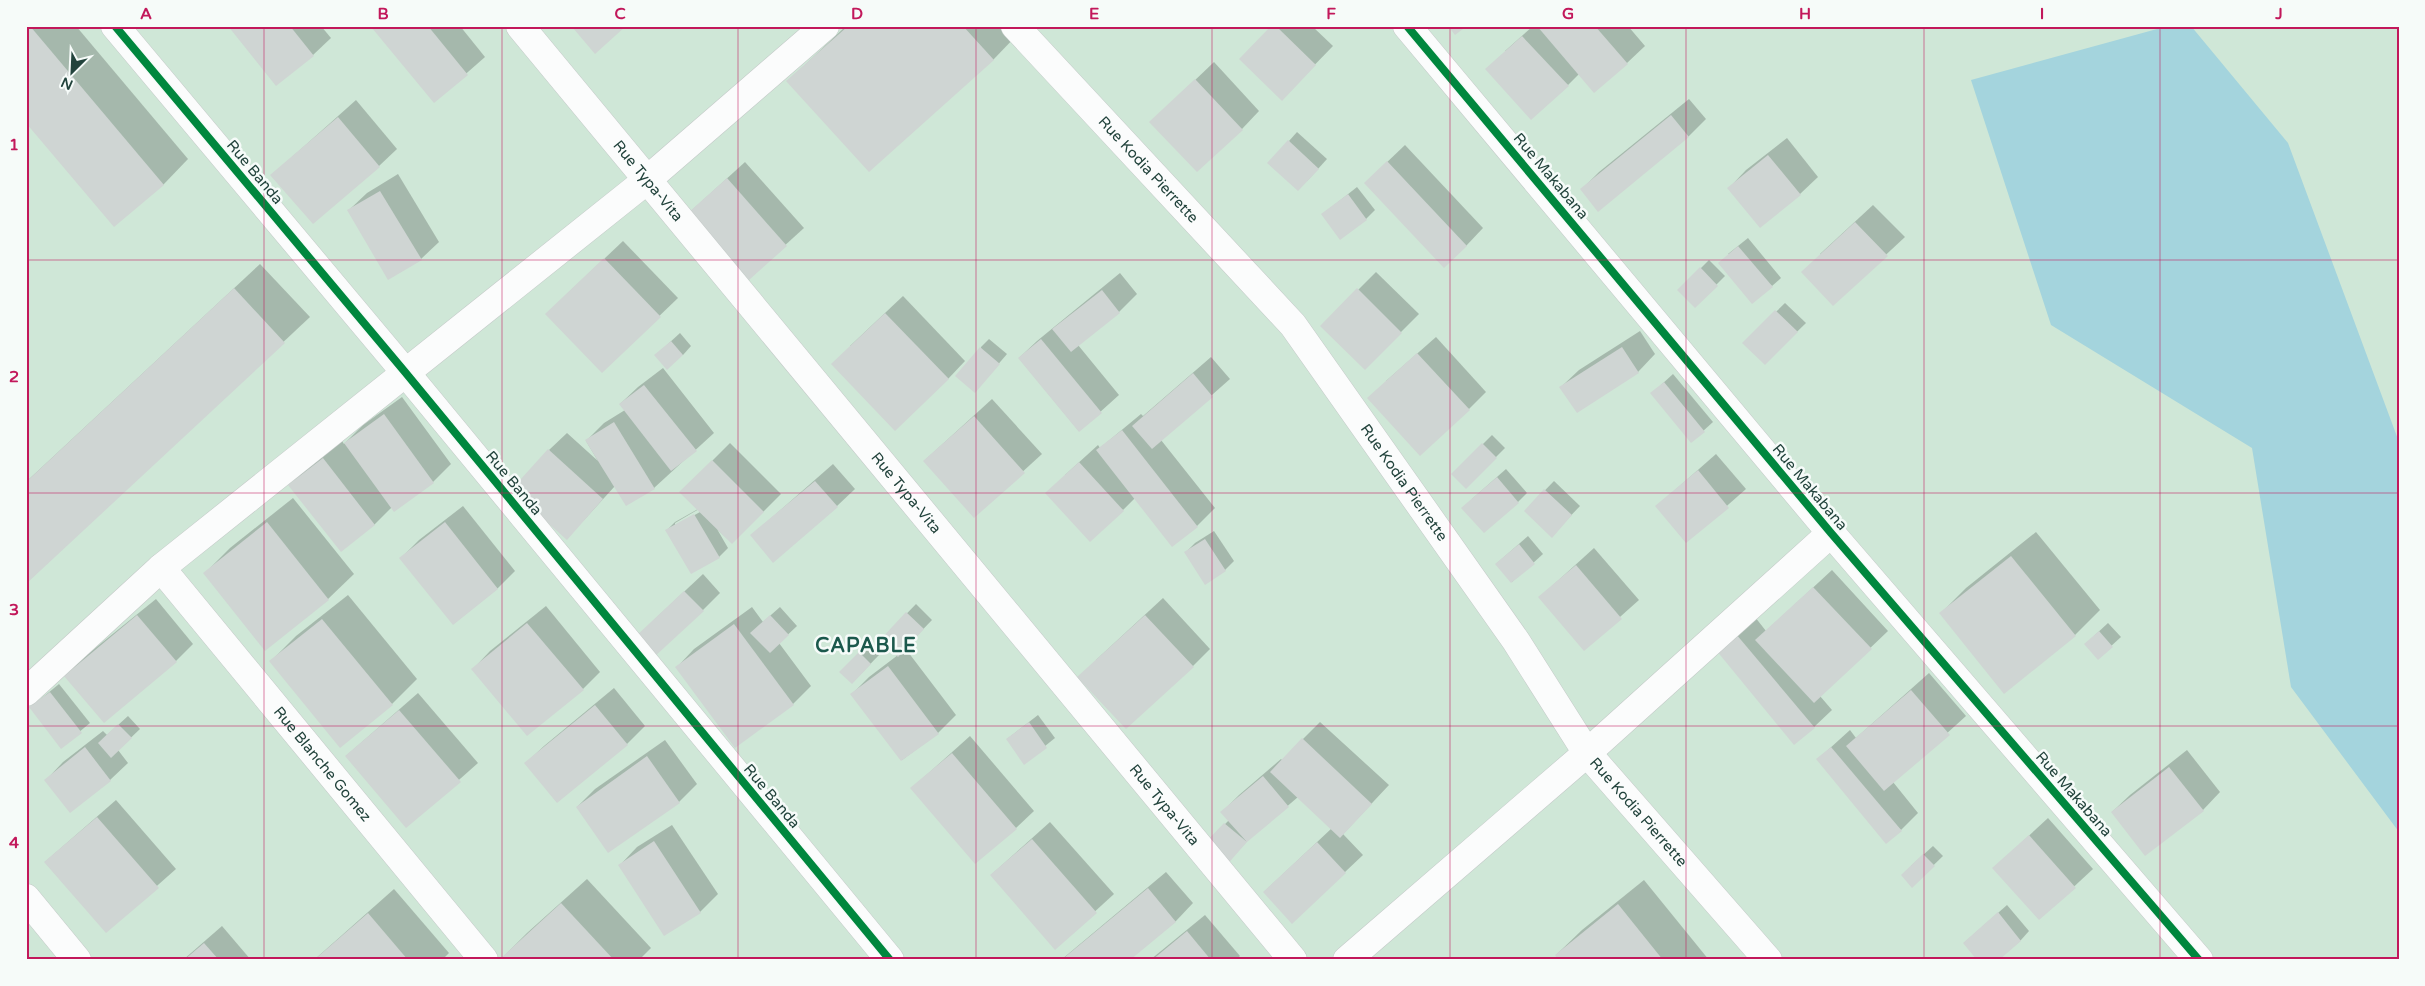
<svg xmlns="http://www.w3.org/2000/svg" width="2425" height="986" font-family="'Varela Round',sans-serif">
<style>
.green{fill:#cfe7d7}
.water{fill:#a4d4dd}
.shadow{fill:#0003;fill-rule:evenodd}
.building{fill:#cfd5d3}
.lines{fill:none;stroke-linecap:round;stroke-linejoin:round}
.street-casing{stroke:#c4cac8;stroke-width:29}
.street{stroke:#fbfcfc;stroke-width:28}
.cycleway-casing{stroke:#f6fbf9;stroke-width:11}
.cycleway{stroke:#00873e;stroke-width:8}
.grid{fill:none;stroke:#c2185b;stroke-width:1;stroke-opacity:0.55}
.labels{text-anchor:middle;stroke-width:5;stroke-linejoin:round;paint-order:stroke}
.street-label{font-size:15px;fill:#22433c;stroke:#f6fbf9}
.district-label{font-size:20px;font-weight:bold;letter-spacing:1px;fill:#1b584c;stroke:#f6fbf9}
.neatline{fill:none;stroke:#c2185b;stroke-width:2}
.grid-label{font-size:16px;text-anchor:middle;font-weight:bold;fill:#c2185b}
</style>
<rect width="100%" height="100%" fill="#e7edea"/>
<rect class="green" x="26" y="26" width="2373" height="934"/>
<polygon class="water" points="2168,26 2191,26 2288,143 2399,442 2399,832 2291,687 2252,448 2051,325 1971,80"/>
<g class="shadow">
<polygon points="26,26 76,26 188,159 163,185"/>
<polygon points="230,26 321,26 331,38 313,55"/>
<polygon points="375,26 460,26 485,57 435,101"/>
<polygon points="846,26 1011,26 1018,34 993,60 788,81"/>
<polygon points="1273,26 1312,26 1333,46 1299,81"/>
<polygon points="1533,26 1628,26 1645,46 1627,63 1579,74 1568,85 1505,51"/>
<polygon points="1214,62 1259,111 1242,129 1169,105"/>
<polygon points="1689,99 1706,119 1688,137 1581,190 1599,172"/>
<polygon points="356,100 397,149 379,166 272,175"/>
<polygon points="1297,132 1327,159 1307,181 1289,141"/>
<polygon points="1787,138 1818,177 1800,194 1729,188 1746,170"/>
<polygon points="1405,145 1483,228 1466,246 1383,166"/>
<polygon points="745,162 804,228 749,278 690,212"/>
<polygon points="398,174 439,242 421,259 349,210 367,193"/>
<polygon points="1357,187 1375,210 1366,219 1323,214"/>
<polygon points="1873,205 1905,237 1833,304 1820,254"/>
<polygon points="1748,238 1781,278 1772,286 1728,254"/>
<polygon points="623,241 678,298 602,371 564,297"/>
<polygon points="1709,260 1725,276 1695,306 1679,290"/>
<polygon points="260,264 310,317 26,583 26,482"/>
<polygon points="1376,272 1419,314 1365,368 1322,326"/>
<polygon points="1120,273 1137,294 1119,312 1078,345 1119,395 1079,431 1019,358 1037,341"/>
<polygon points="903,296 965,361 948,379 850,346"/>
<polygon points="1785,303 1806,323 1765,363 1744,343"/>
<polygon points="1640,331 1655,354 1638,372 1561,387 1579,370"/>
<polygon points="680,333 691,346 683,355 656,355"/>
<polygon points="1436,337 1486,392 1469,409 1386,381"/>
<polygon points="989,339 1007,354 983,382 981,347"/>
<polygon points="1211,357 1230,379 1161,440 1215,508 1197,526 1172,545 1135,498 1123,510 1065,475 1098,445 1100,448 1141,414 1143,416"/>
<polygon points="663,368 714,433 654,488 615,486 584,520 549,450 567,433 598,461 586,441 604,423 625,410 620,404 638,387"/>
<polygon points="1673,374 1713,422 1691,442 1661,385"/>
<polygon points="402,397 451,464 433,482 395,510 392,507 374,525 290,485 307,468 342,441 344,444 363,425"/>
<polygon points="992,399 1042,454 974,516 924,461"/>
<polygon points="1492,435 1505,448 1466,487 1453,474"/>
<path d="M 730,443 L 781,494 L 732,543 L 717,529 L 728,548 L 719,557 L 667,530 L 675,522 L 698,509 L 681,492 ZM 699,509 L 700,512 L 675,526 L 675,523 Z"/>
<polygon points="1716,454 1746,489 1686,542 1657,506"/>
<polygon points="833,464 855,489 837,506 752,535"/>
<polygon points="1506,469 1527,493 1518,502 1472,499"/>
<polygon points="1554,481 1580,506 1560,527 1525,511"/>
<polygon points="293,498 354,574 328,599 265,649 205,573 230,548"/>
<polygon points="463,506 515,571 498,588 454,623 401,558 419,540"/>
<polygon points="1214,531 1234,561 1225,570 1186,552 1195,543"/>
<polygon points="2036,532 2100,610 2075,635 1941,613 1966,588"/>
<polygon points="1528,536 1543,554 1512,582 1496,564"/>
<polygon points="1594,548 1639,600 1584,649 1540,597"/>
<polygon points="1832,570 1888,631 1820,696 1832,710 1814,727 1718,650 1755,617 1766,631"/>
<polygon points="703,574 720,593 703,610 654,620"/>
<polygon points="348,595 417,679 392,704 271,661 296,636"/>
<polygon points="1163,598 1210,649 1193,666 1096,660"/>
<polygon points="156,599 193,644 176,661 66,676 83,658"/>
<polygon points="916,604 932,620 905,648 956,715 938,733 902,760 852,694 869,677 898,655 881,640"/>
<polygon points="546,606 600,672 583,689 473,669 490,651"/>
<polygon points="752,607 763,622 780,607 797,626 779,643 811,686 793,704 735,746 677,667 694,649"/>
<polygon points="2108,623 2121,637 2098,658 2094,636"/>
<polygon points="869,644 879,655 852,683 841,672"/>
<polygon points="1929,673 1966,716 1893,782 1918,813 1901,830 1818,759 1850,730 1856,738"/>
<polygon points="59,684 90,723 61,747 31,707"/>
<polygon points="614,688 645,726 627,744 557,802 526,763 544,746"/>
<polygon points="418,693 478,763 407,826 346,756"/>
<polygon points="1038,715 1055,738 1024,763 1007,739"/>
<polygon points="128,716 140,729 118,750 128,763 110,780 46,780 63,762 103,731 107,735"/>
<polygon points="1320,722 1389,785 1343,834 1363,855 1345,872 1264,892 1332,828 1298,797 1250,838 1233,856 1204,846 1229,820 1222,812 1239,795 1281,759 1282,760"/>
<polygon points="970,736 1034,811 1016,828 912,788"/>
<polygon points="665,740 697,784 679,802 609,851 577,807 595,789"/>
<polygon points="2187,750 2220,792 2203,810 2112,812 2130,795"/>
<polygon points="116,800 176,869 106,931 45,862"/>
<polygon points="2048,818 2093,869 2039,919 1994,868"/>
<polygon points="1050,822 1114,894 1055,948 991,875"/>
<polygon points="672,825 718,894 700,912 620,865 637,847"/>
<polygon points="1933,846 1943,856 1912,886 1911,866"/>
<polygon points="1166,872 1193,903 1176,921 1128,960 1061,960"/>
<polygon points="587,879 651,948 639,960 504,960 502,958 527,933"/>
<polygon points="1644,880 1709,960 1560,960 1556,955 1582,930"/>
<polygon points="394,889 449,953 442,960 314,960"/>
<polygon points="2007,905 2029,931 2021,940 1997,960 1964,943"/>
<polygon points="1205,915 1240,956 1236,960 1150,960"/>
<polygon points="222,926 251,960 183,960"/>
</g>
<g class="building">
<polygon points="26,26 30,26 164,185 114,227 26,123"/>
<polygon points="228,26 290,26 314,56 276,86"/>
<polygon points="374,26 428,26 468,75 434,103 372,28"/>
<polygon points="575,26 626,26 595,54 573,28"/>
<polygon points="848,26 963,26 994,60 869,172 786,81"/>
<polygon points="1271,26 1276,26 1316,65 1282,101 1239,59"/>
<polygon points="1448,26 1467,26 1455,35"/>
<polygon points="1537,26 1595,26 1628,64 1594,93"/>
<polygon points="1522,36 1569,86 1531,120 1485,69"/>
<polygon points="1195,79 1243,130 1197,172 1149,122"/>
<polygon points="1671,115 1689,137 1598,212 1580,189"/>
<polygon points="338,117 380,167 313,224 270,175"/>
<polygon points="1288,140 1319,169 1298,191 1267,163"/>
<polygon points="1768,155 1801,195 1760,228 1727,188"/>
<polygon points="1387,161 1467,246 1444,268 1364,183"/>
<polygon points="727,178 787,246 749,280 689,212"/>
<polygon points="380,191 422,260 388,280 347,210"/>
<polygon points="1348,194 1367,220 1340,240 1321,214"/>
<polygon points="1855,222 1888,256 1833,306 1801,272"/>
<polygon points="1738,246 1773,287 1752,304 1718,263"/>
<polygon points="604,258 661,317 602,373 545,314"/>
<polygon points="1700,267 1718,286 1695,308 1677,290"/>
<polygon points="234,288 285,343 26,584 26,482"/>
<polygon points="1357,288 1402,333 1365,370 1320,326"/>
<polygon points="1102,290 1120,313 1071,352 1052,329"/>
<polygon points="1775,310 1798,332 1765,365 1742,343"/>
<polygon points="885,313 949,379 895,431 831,364"/>
<polygon points="1041,339 1102,413 1079,432 1018,358"/>
<polygon points="671,341 683,355 667,370 654,355"/>
<polygon points="980,347 1000,364 975,393 955,376"/>
<polygon points="1622,347 1639,373 1577,413 1559,387"/>
<polygon points="1417,353 1470,410 1420,456 1367,398"/>
<polygon points="1193,373 1213,397 1152,449 1132,426"/>
<polygon points="1664,382 1705,432 1691,443 1650,393"/>
<polygon points="644,385 697,451 671,471 619,404"/>
<polygon points="384,414 434,483 394,512 344,443"/>
<polygon points="974,416 1025,473 974,518 923,461"/>
<polygon points="614,422 655,489 626,506 585,440"/>
<polygon points="1122,430 1198,527 1172,547 1096,450"/>
<polygon points="1482,443 1497,458 1466,489 1451,474"/>
<polygon points="548,449 603,499 567,540 511,490"/>
<polygon points="323,458 375,525 341,552 288,485"/>
<polygon points="712,460 764,512 732,544 679,492"/>
<polygon points="1079,462 1124,511 1090,542 1045,493"/>
<polygon points="1698,470 1729,508 1686,543 1655,506"/>
<polygon points="1497,477 1519,503 1484,533 1461,508"/>
<polygon points="815,481 838,507 773,563 750,535"/>
<polygon points="1544,489 1572,515 1552,538 1524,511"/>
<polygon points="694,514 720,558 691,574 665,530"/>
<polygon points="267,522 329,600 265,651 203,573"/>
<polygon points="445,522 498,589 453,625 399,558"/>
<polygon points="1205,539 1226,571 1205,585 1184,552"/>
<polygon points="1519,544 1535,564 1511,583 1495,564"/>
<polygon points="2011,556 2076,636 2004,694 1939,613"/>
<polygon points="1576,565 1622,619 1584,651 1538,597"/>
<polygon points="1813,587 1872,649 1814,703 1755,640"/>
<polygon points="684,591 704,611 653,658 634,638"/>
<polygon points="906,612 924,629 898,657 880,640"/>
<polygon points="137,615 177,662 104,723 64,676"/>
<polygon points="770,615 789,635 770,653 750,633"/>
<polygon points="1145,615 1194,667 1126,729 1077,677"/>
<polygon points="322,619 393,705 340,748 269,661"/>
<polygon points="527,623 584,690 527,736 471,669"/>
<polygon points="734,624 794,705 735,748 675,667"/>
<polygon points="2099,631 2113,647 2098,660 2084,644"/>
<polygon points="1736,634 1815,728 1794,745 1716,650"/>
<polygon points="859,652 871,664 852,684 839,672"/>
<polygon points="888,666 939,734 901,761 850,694"/>
<polygon points="1911,690 1950,735 1884,791 1846,746"/>
<polygon points="50,692 82,733 61,749 29,707"/>
<polygon points="595,705 628,745 557,803 524,763"/>
<polygon points="399,710 461,782 406,828 345,756"/>
<polygon points="1029,722 1047,748 1024,765 1006,739"/>
<polygon points="118,724 132,738 111,758 98,743"/>
<polygon points="1302,738 1372,804 1340,838 1270,772"/>
<polygon points="85,747 111,781 70,813 44,780"/>
<polygon points="1831,747 1902,831 1886,844 1816,759"/>
<polygon points="952,753 1017,829 975,864 910,788"/>
<polygon points="647,756 680,803 608,853 576,807"/>
<polygon points="2169,767 2204,811 2145,856 2111,812"/>
<polygon points="1263,776 1289,807 1247,842 1225,867 1202,846 1224,823 1247,842 1220,812"/>
<polygon points="97,817 159,888 106,933 44,862"/>
<polygon points="2029,835 2076,888 2039,920 1992,868"/>
<polygon points="1032,839 1097,913 1055,950 990,875"/>
<polygon points="654,841 701,913 664,936 618,865"/>
<polygon points="1317,842 1346,873 1292,924 1263,892"/>
<polygon points="1923,854 1935,866 1912,888 1901,875"/>
<polygon points="1148,888 1176,922 1130,960 1067,960 1065,957"/>
<polygon points="561,903 614,960 502,960 501,958"/>
<polygon points="1618,904 1663,960 1558,960 1555,955"/>
<polygon points="1998,912 2021,941 1999,960 1977,960 1963,943"/>
<polygon points="368,913 408,960 314,960"/>
<polygon points="1187,931 1211,960 1152,960"/>
<polygon points="204,943 219,960 184,960"/>
</g>
<g class="lines">
<g class="street-casing">
<g id="street">
<polyline points="115,26 405,372 890,960"/>
<path id="s1" d="M 520,26 L 1293,960"/>
<path id="s2" d="M 1015,26 L 1293,325 L 1516,641 L 1587,753 L 1768,960"/>
<polyline points="1407,26 1831,533 2199,960"/>
<path id="s3" d="M 161,568 L 484,960"/>
<polyline points="26,692 161,568 647,180 825,26"/>
<polyline points="26,898 77,960"/>
<polyline points="1347,960 1587,753 1831,533"/>
</g>
</g>
<use href="#street" class="street"/>
<g class="cycleway-casing">
<g id="cycleway">
<polyline points="115,26 405,372 890,960"/>
<polyline points="1407,26 1831,533 2199,960"/>
</g>
</g>
<use href="#cycleway" class="cycleway"/>
</g>
<path class="grid" d="M 264,26 L 264,960M 502,26 L 502,960M 738,26 L 738,960M 976,26 L 976,960M 1212,26 L 1212,960M 1450,26 L 1450,960M 1686,26 L 1686,960M 1924,26 L 1924,960M 2160,26 L 2160,960M 26,260 L 2399,260M 26,493 L 2399,493M 26,726 L 2399,726"/>
<g class="labels">
<g class="street-label">
<text dy="5" stroke="none"><textPath href="#s2" startOffset="196">Rue Kodia Pierrette</textPath></text>
<text transform="translate(255 172) rotate(50)" y="5">Rue Banda</text>
<text transform="translate(1551 176) rotate(50)" y="5">Rue Makabana</text>
<text dy="5" stroke="none"><textPath href="#s1" startOffset="201">Rue Typa-Vita</textPath></text>
<text dy="5" stroke="none"><textPath href="#s2" startOffset="601">Rue Kodia Pierrette</textPath></text>
<text transform="translate(514 483) rotate(50)" y="5">Rue Banda</text>
<text transform="translate(1810 487) rotate(50)" y="5">Rue Makabana</text>
<text dy="5" stroke="none"><textPath href="#s1" startOffset="606">Rue Typa-Vita</textPath></text>
<text dy="5" stroke="none"><textPath href="#s3" startOffset="254">Rue Blanche Gomez</textPath></text>
<text transform="translate(2074 794) rotate(49)" y="5">Rue Makabana</text>
<text transform="translate(772 796) rotate(50)" y="5">Rue Banda</text>
<text dy="5" stroke="none"><textPath href="#s1" startOffset="1011">Rue Typa-Vita</textPath></text>
<text dy="5" stroke="none"><textPath href="#s2" startOffset="1006">Rue Kodia Pierrette</textPath></text>
</g>
<g class="district-label">
<text x="866" y="652">CAPABLE</text>
</g>
</g>
<rect width="2425" height="986" fill="none" stroke="#f6fbf9" stroke-width="55"/>
<g transform="translate(72 72) rotate(204)" stroke="#f6fbf9" stroke-width="4" paint-order="stroke">
<path d="M0-4L9 19L0 12L-9 19Z" fill="#22433c"/>
<text y="-8" font-size="14" font-weight="bold" text-anchor="middle" fill="#22433c">N</text>
</g>
<rect x="28" y="28" width="2370" height="930" class="neatline"/>
<g class="grid-label">
<text x="146" y="19">A</text>
<text x="383" y="19">B</text>
<text x="620" y="19">C</text>
<text x="857" y="19">D</text>
<text x="1094" y="19">E</text>
<text x="1331" y="19">F</text>
<text x="1568" y="19">G</text>
<text x="1805" y="19">H</text>
<text x="2042" y="19">I</text>
<text x="2279" y="19">J</text>
<text x="14" y="150">1</text>
<text x="14" y="382">2</text>
<text x="14" y="615">3</text>
<text x="14" y="848">4</text>
</g>
</svg>
